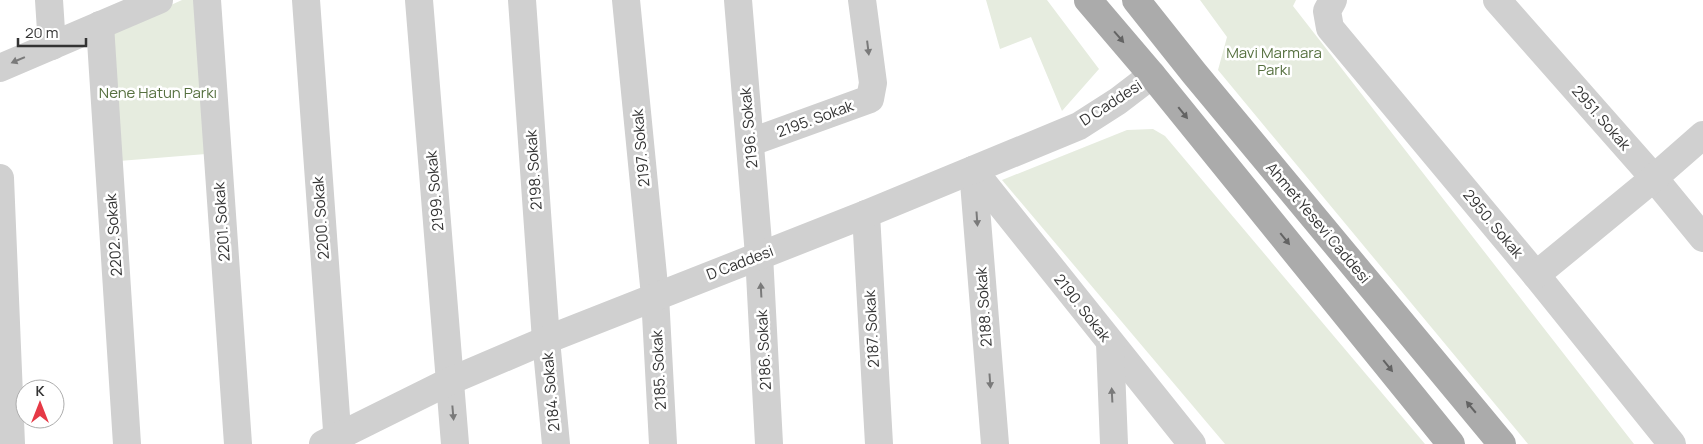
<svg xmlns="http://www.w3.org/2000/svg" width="1703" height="444" font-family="Manrope,sans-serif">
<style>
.green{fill:#e6ecdf}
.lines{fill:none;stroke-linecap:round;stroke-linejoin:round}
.minor{stroke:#d0d0d0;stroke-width:28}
.major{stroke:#ababab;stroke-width:28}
.oneway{fill:#636363}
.oneway2{fill:#7a7a7a}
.labels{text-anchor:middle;stroke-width:5;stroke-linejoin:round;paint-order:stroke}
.park-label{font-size:15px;fill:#56703f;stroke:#fff}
.street-label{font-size:15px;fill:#333;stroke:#fff}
</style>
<rect width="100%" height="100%" fill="#fff"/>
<g class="green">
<polygon points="182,0 195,0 206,154 119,161 109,33"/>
<polygon points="986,0 1047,0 1099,69 1062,111 1031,37 1000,49"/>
<polygon points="1200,0 1296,0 1293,6 1634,444 1528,444 1218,70 1227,37"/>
<polygon points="1153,129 1165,136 1425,444 1225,444 1002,180 1127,130"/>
</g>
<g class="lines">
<g class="minor">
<polyline points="49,0 52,46"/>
<polyline points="207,0 238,444"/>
<polyline points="306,0 338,444"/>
<polyline points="419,0 455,444"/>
<polyline points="522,0 546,340 556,444"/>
<polyline points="626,0 655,296 663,444"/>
<polyline points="738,0 759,255 769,444"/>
<polyline points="1333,0 1327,11 1330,28 1536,275 1672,444"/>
<polyline points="1497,0 1654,178 1703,238"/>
<polyline points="100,25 127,444"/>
<polyline points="0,68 159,0"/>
<polyline points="751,142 870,99 873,83 862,0"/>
<polyline points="973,170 1192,444"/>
<polyline points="973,170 995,444"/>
<polyline points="0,178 11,444"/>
<polyline points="866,214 879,444"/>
<polyline points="1536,275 1654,178 1703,135"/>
<polyline points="1110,343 1114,444"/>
<polyline points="323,444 450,381 546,340 866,214 1079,126 1118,101 1152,75"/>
</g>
<g class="major">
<polyline points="1088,0 1152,75 1451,444"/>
<polyline points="1136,0 1194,73 1502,444"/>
</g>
</g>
<defs><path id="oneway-solid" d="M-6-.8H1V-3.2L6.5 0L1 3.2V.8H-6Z" transform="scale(1.25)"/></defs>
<g class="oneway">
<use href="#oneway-solid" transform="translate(1119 37) rotate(49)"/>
<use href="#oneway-solid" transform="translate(1183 113) rotate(51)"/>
<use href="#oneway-solid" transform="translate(1285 239) rotate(51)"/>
<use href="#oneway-solid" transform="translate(1388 366) rotate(51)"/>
<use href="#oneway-solid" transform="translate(1471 407) rotate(-130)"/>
</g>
<g class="oneway2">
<use href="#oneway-solid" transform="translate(868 48) rotate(83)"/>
<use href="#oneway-solid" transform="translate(18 60) rotate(157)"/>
<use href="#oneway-solid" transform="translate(977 219) rotate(86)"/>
<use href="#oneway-solid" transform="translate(761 290) rotate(-93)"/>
<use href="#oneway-solid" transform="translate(990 381) rotate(86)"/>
<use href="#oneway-solid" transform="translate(1112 395) rotate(-93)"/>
<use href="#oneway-solid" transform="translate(453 413) rotate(85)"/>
</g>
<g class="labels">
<g class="park-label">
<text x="1274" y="58">Mavi Marmara<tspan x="1274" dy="17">Parkı</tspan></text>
<text x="158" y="98">Nene Hatun Parkı</text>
</g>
<g class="street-label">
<text transform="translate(1111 103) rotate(-33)" y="5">D Caddesi</text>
<text transform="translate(1601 118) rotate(49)" y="5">2951. Sokak</text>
<text transform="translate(815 119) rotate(-20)" y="5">2195. Sokak</text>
<text transform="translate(749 128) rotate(-95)" y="5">2196. Sokak</text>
<text transform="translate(641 148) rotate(-95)" y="5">2197. Sokak</text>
<text transform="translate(534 170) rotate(-94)" y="5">2198. Sokak</text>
<text transform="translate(435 191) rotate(-95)" y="5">2199. Sokak</text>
<text transform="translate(321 218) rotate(-94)" y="5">2200. Sokak</text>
<text transform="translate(222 222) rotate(-94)" y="5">2201. Sokak</text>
<text transform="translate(1318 223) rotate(50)" y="5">Ahmet Yesevi Caddesi</text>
<text transform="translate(1493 224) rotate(50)" y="5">2950. Sokak</text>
<text transform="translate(114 235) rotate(-94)" y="5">2202. Sokak</text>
<text transform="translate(740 263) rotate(-21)" y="5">D Caddesi</text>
<text transform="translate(984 307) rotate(-94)" y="5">2188. Sokak</text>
<text transform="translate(1082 308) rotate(52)" y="5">2190. Sokak</text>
<text transform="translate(872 329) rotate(-93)" y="5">2187. Sokak</text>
<text transform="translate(764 350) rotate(-93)" y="5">2186. Sokak</text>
<text transform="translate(659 370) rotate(-93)" y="5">2185. Sokak</text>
<text transform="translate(551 392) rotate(-95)" y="5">2184. Sokak</text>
</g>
</g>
<g transform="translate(40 404)"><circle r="24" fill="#ffffff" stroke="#adadad"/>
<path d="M0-4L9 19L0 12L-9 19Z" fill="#e63946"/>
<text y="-8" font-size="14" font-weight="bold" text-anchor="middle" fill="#333333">K</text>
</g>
<path d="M18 38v8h68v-8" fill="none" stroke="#333333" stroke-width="2.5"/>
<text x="25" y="38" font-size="15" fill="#333333" stroke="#ffffff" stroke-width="4" paint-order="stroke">20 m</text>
</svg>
